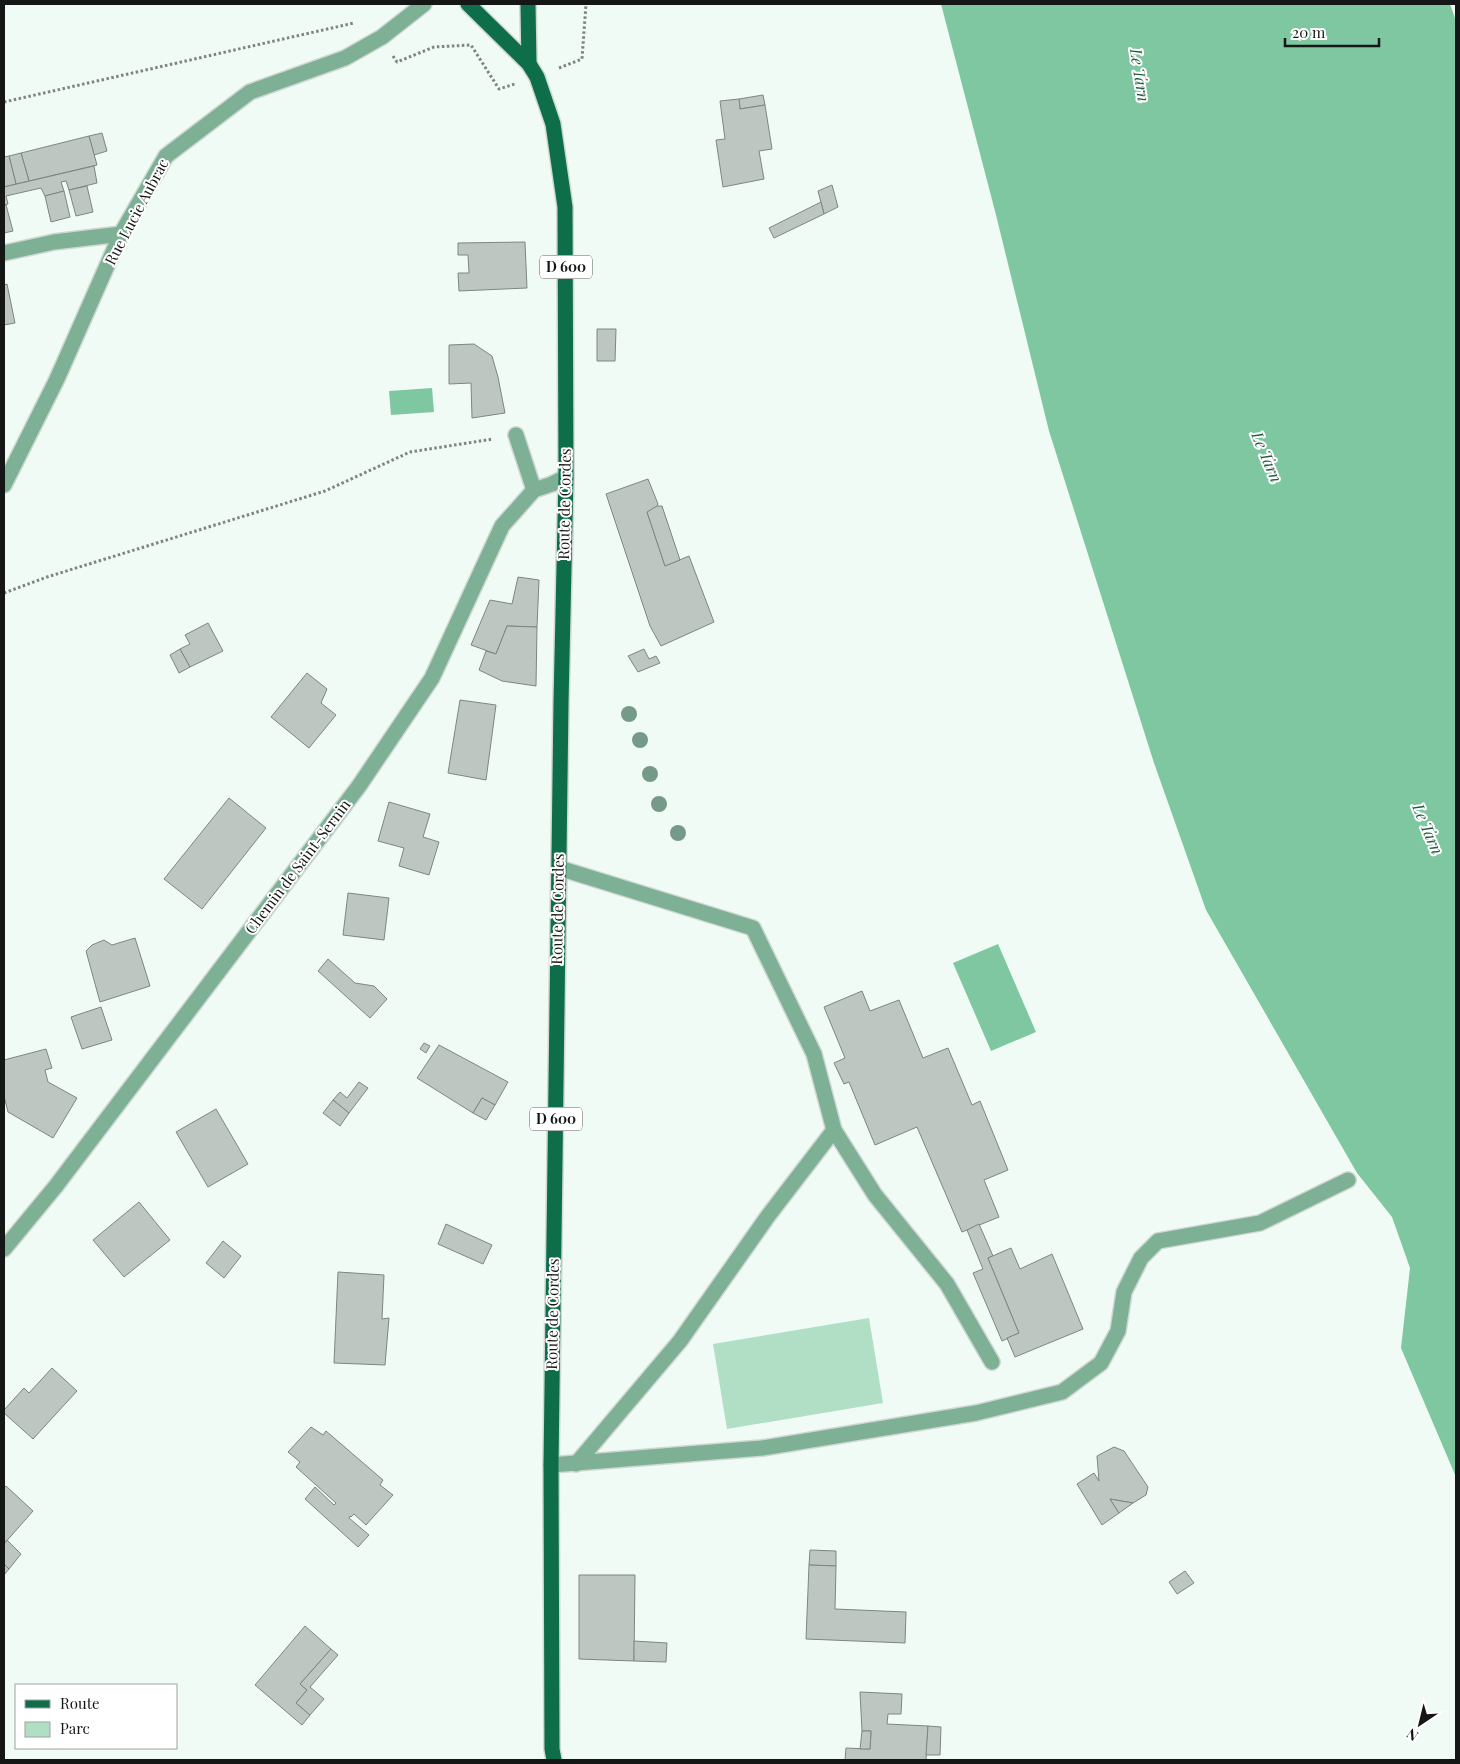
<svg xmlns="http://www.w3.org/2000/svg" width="1460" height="1764" font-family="'Playfair Display',serif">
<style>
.green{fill:#b1dfc6}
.forest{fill:#7fc7a1}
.building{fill:#bdc6c1;stroke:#7e8681}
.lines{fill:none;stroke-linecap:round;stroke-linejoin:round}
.minor-casing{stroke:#ced7d1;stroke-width:18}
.major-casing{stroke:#ced7d1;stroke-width:18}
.path{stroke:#7e8581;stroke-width:3;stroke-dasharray:2.5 2.5;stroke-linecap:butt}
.minor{stroke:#7db095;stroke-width:15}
.major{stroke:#0d6e49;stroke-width:15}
.tree{fill:#769a8a}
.labels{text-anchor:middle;stroke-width:4;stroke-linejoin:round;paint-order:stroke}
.shield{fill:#fff;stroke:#5a5d5b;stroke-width:1}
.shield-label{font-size:14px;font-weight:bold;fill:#141715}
.street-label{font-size:15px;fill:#141715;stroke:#fff}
.water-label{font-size:16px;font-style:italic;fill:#20573e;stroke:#fff}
</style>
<rect width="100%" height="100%" fill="#f1fbf5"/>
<polygon class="green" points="869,1318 883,1403 727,1429 713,1344"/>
<g class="forest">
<polygon points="941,4 1450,4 1456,21 1456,1477 1401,1348 1410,1268 1392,1217 1357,1173 1206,910 1154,763 1049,431 996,215"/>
<polygon points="432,388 434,412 391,415 389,391"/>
<polygon points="998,944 1036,1032 991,1051 953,963"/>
</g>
<g class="building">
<polygon points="763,95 765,105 740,109 739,99"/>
<polygon points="739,99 740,109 765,105 772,149 759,151 764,179 723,187 716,140 725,139 720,101"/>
<polygon points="102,133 107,151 94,155 89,136"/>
<polygon points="89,136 97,165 29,181 21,153"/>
<polygon points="21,153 29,181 16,184 9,156"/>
<polygon points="9,156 16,184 4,187 4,157"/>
<polygon points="94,166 97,183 69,190 66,181 61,182 64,191 45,196 41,188 6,196 8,204 4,205 4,187"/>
<polygon points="832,185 838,207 824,214 818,191"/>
<polygon points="87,186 93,212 76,216 69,190"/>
<polygon points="64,191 70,217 51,222 45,196"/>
<polygon points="821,202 824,214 774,238 769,228"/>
<polygon points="4,205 6,205 13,231 4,233"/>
<polygon points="525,242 527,288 459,291 458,273 469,273 468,255 458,255 458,243"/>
<polygon points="7,284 15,323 4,325 4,285"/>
<polygon points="597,329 616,329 615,361 597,361"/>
<polygon points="474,344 492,356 498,377 505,413 472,418 471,383 449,384 449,345"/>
<polygon points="648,479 658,504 656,508 647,512 665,566 689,556 714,622 661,646 650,626 606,494"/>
<polygon points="657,506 662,506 680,560 665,566 647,512"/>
<polygon points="518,577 539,580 537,627 507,626 496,654 471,645 490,600 512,604"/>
<polygon points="208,623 223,651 190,667 180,649 190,644 185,635"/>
<polygon points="507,626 537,627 536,686 502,681 479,670 486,651 496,654"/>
<polygon points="180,649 190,667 179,673 170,655"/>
<polygon points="644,649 649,659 656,656 660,663 638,672 628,656"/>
<polygon points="307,673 327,689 321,703 336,715 309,748 271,717"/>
<polygon points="460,700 496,705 486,780 448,773"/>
<polygon points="229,798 266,828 202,909 164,879"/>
<polygon points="389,802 430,814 423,837 439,842 429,875 399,866 404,848 378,841"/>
<polygon points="348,893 389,898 384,940 343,935"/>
<polygon points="135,938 150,986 100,1002 86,951 92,945 104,940 112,945"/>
<polygon points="328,959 355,983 374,986 387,999 370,1018 318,971"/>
<polygon points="862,991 870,1011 899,1000 923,1058 948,1048 972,1105 980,1101 1008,1170 984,1180 999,1217 962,1232 917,1127 875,1145 849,1082 844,1084 834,1063 845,1058 824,1007"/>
<polygon points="101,1007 112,1040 82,1049 71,1017"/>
<polygon points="424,1043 430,1046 426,1053 420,1049"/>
<polygon points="439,1045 508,1082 495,1105 482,1098 473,1113 417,1078"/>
<polygon points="46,1049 52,1068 45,1070 48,1082 77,1098 53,1138 8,1112 4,1096 4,1060"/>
<polygon points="359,1082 368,1088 349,1113 333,1100 340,1092 347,1098"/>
<polygon points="482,1098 495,1105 486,1120 473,1113"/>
<polygon points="333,1100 349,1113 340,1126 323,1113"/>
<polygon points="216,1109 248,1164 208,1187 176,1132"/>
<polygon points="139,1202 170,1240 124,1277 93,1240"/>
<polygon points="446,1224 492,1245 483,1264 438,1244"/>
<polygon points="979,1224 993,1256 988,1258 1019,1333 1002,1341 973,1273 983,1269 967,1230"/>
<polygon points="223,1241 241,1256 224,1278 206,1263"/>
<polygon points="1011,1248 1020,1269 1052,1254 1083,1329 1015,1357 1007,1338 1019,1333 988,1258"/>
<polygon points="338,1272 384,1275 382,1319 389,1318 385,1365 334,1363"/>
<polygon points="52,1368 77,1391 33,1439 4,1413 4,1410 24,1388 29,1393"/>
<polygon points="311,1427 323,1435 326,1431 383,1480 380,1485 393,1495 366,1525 354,1514 351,1517 350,1516 349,1518 369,1535 358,1547 305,1499 315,1487 334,1505 336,1503 296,1467 300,1462 288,1452"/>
<polygon points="1114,1447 1124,1451 1148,1487 1146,1495 1133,1503 1110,1499 1119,1513 1102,1525 1077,1484 1094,1473 1099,1481 1097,1456"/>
<polygon points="6,1486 33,1511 4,1544 4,1488"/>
<polygon points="1110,1499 1133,1503 1119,1513"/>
<polygon points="7,1540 21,1554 9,1569 4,1564 4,1544"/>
<polygon points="810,1550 836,1551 836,1566 809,1565"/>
<polygon points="4,1564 9,1569 4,1575"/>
<polygon points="809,1565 836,1566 835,1609 906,1612 905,1643 806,1639"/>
<polygon points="1185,1571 1194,1583 1177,1594 1169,1582"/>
<polygon points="579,1575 635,1575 634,1661 579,1659"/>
<polygon points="305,1626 331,1649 300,1684 307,1690 296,1703 310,1715 302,1725 255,1685"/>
<polygon points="634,1641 667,1643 666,1662 634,1661"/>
<polygon points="331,1649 338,1655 310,1687 324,1699 310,1715 296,1703 307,1690 300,1684"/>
<polygon points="860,1692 902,1694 901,1714 888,1714 887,1724 928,1726 926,1760 845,1760 846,1748 870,1749 871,1731 862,1731"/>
<polygon points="928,1726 941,1727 940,1755 926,1755"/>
<polygon points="862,1731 871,1731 870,1749 860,1749"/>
</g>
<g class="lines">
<g class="minor-casing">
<g id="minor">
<polyline points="4,253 54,242 121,234"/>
<polyline points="516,435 534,490"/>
<polyline points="4,485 57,379 121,234 166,156 250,92 345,58 382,37 424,4"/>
<polyline points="559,868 753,928 814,1054 834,1130 768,1216 680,1341 576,1464"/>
<polyline points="834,1130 875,1195 947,1284 992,1362"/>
<polyline points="4,1249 56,1186 359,786 432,678 502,526 534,490 552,484 566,477"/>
<polyline points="551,1465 762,1448 976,1413 1062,1392 1101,1363 1118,1331 1124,1292 1141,1258 1158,1241 1260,1223 1348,1180"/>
</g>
</g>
<g class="major-casing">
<g id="major">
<polyline points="468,4 529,64 537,77 553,124 565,207 566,477 561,703 551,1465 552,1749 554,1760"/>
<polyline points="528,4 529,64"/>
</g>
</g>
<g class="path">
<polyline points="393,56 397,62 434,47 471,45 499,89 515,84"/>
<polyline points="559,68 582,59 586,4"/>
<polyline points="4,102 354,23"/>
<polyline points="4,593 47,577 325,491 410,452 493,439"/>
</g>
<use href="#minor" class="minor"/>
<use href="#major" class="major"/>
</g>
<g class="tree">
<circle cx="629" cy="714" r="8"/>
<circle cx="640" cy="740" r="8"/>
<circle cx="650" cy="774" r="8"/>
<circle cx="659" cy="804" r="8"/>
<circle cx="678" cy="833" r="8"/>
</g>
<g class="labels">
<g class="shield">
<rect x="540" y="255.5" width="52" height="23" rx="4"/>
<rect x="530" y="1107.5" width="52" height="23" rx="4"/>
</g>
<g class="shield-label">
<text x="566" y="272">D 600</text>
<text x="556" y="1124">D 600</text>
</g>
<g class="street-label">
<text transform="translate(137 212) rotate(-62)" y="5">Rue Lucie Aubrac</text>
<text transform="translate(565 504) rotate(-89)" y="5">Route de Cordes</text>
<text transform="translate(298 867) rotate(-53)" y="5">Chemin de Saint-Sernin</text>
<text transform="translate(558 909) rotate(-89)" y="5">Route de Cordes</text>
<text transform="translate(553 1314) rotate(-89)" y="5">Route de Cordes</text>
</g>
<g class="water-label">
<text transform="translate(1140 75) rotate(81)" y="6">Le Tarn</text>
<text transform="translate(1267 457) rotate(67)" y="6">Le Tarn</text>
<text transform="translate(1428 829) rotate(67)" y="6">Le Tarn</text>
</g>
</g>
<rect width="1460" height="1764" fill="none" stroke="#141715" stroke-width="10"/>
<rect x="15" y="1684" width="162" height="65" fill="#ffffff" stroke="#a1a2a1"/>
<rect x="25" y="1700" width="25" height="8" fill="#0d6e49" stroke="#a1a2a1"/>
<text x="60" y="1709" font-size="15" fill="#141715">Route</text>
<rect x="25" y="1722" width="25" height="15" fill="#b1dfc6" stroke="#a1a2a1"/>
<text x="60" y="1734" font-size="15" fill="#141715">Parc</text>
<g transform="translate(1420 1724) rotate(215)" stroke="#ffffff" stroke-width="4" paint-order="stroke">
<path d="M0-4L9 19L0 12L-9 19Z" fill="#141715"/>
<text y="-8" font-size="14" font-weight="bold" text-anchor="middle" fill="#141715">N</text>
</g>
<path d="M1285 38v8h94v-8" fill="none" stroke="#141715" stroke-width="2.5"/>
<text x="1292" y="38" font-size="15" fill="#141715" stroke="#ffffff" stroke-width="4" paint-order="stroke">20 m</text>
</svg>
